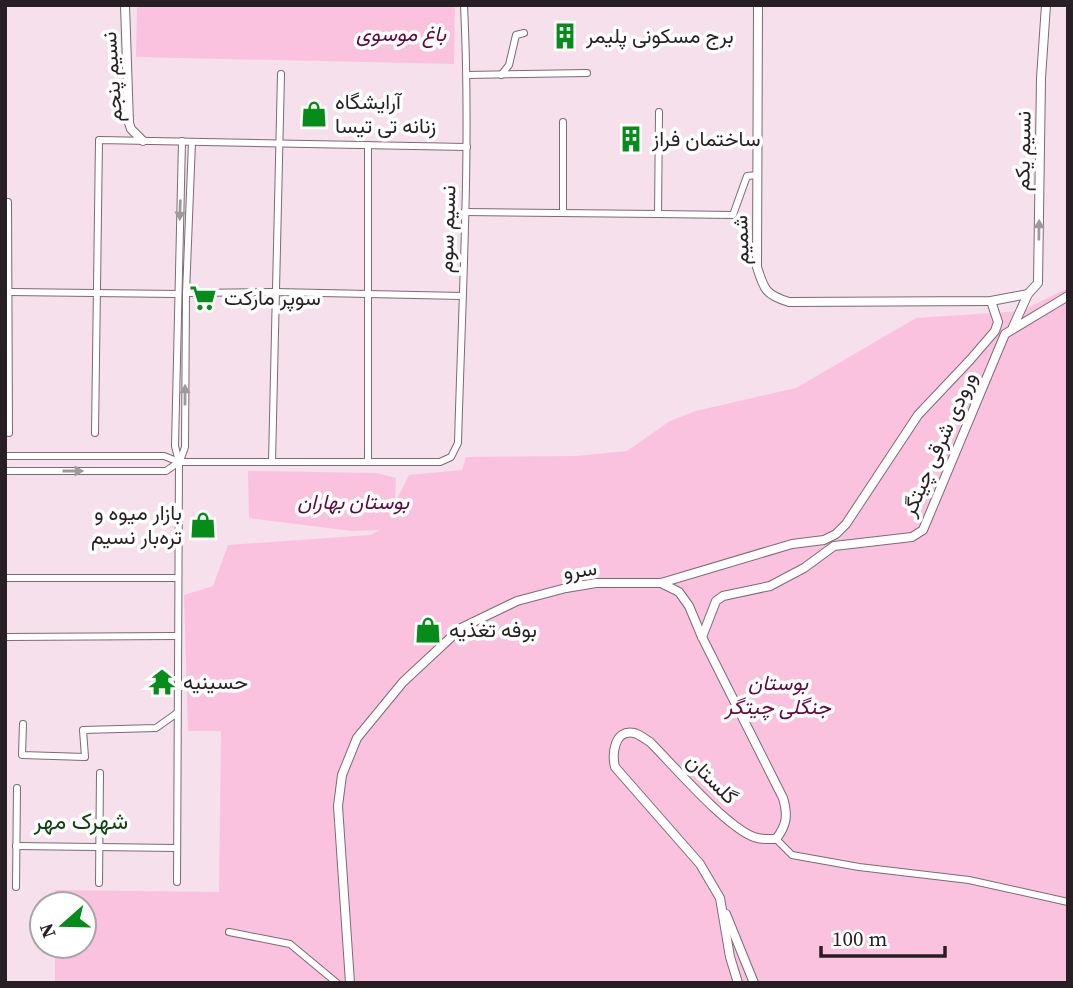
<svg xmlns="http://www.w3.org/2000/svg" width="1073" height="988" font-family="'Source Serif 4',Vazirmatn,serif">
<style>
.green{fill:#fbc2e0}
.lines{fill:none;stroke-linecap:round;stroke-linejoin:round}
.minor-casing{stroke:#7d6a74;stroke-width:8}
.tertiary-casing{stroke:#7d6a74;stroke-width:10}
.minor{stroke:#fff;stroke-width:6}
.tertiary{stroke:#fff;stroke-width:8}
.oneway{fill:#9e9a9c}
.labels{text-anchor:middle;stroke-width:7;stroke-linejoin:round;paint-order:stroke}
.park-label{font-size:21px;font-style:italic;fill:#600843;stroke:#fff}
.poi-label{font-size:21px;fill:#271f23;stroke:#fff;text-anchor:start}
.street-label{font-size:21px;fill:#271f23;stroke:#fff}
.neighbourhood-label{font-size:23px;fill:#0c440f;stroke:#fff}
</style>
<rect width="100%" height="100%" fill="#f6e0eb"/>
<g class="green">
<polygon points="137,5 455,5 454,64 136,57"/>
<polygon points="1068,288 1068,983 55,983 55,946 84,946 84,904 55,904 55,890 219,892 221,731 188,731 184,595 213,586 228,545 370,535 380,530 352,531 249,518 248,471 377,473 396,478 395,503 409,475 462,470 466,457 576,456 627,451 670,421 696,411 796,388 916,318 1021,311"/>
</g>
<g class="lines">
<g class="minor-casing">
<g id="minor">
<polyline points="467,75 587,73"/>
<polyline points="501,75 509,65 516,35 524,33"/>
<polyline points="8,202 9,433"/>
<polyline points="464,212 658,214 659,112"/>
<polyline points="563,213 563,122"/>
<polyline points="658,214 733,215 747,176 758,175"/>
<polyline points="10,292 177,294"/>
<polyline points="186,293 275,292 462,296"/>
<polyline points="95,433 99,140 467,147"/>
<path d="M 5,456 L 164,456 L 179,462 L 440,462 L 451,457 L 458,443 C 462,297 471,151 464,5"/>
<polyline points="180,461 185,447 186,293 192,142"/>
<polyline points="272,462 281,74"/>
<polyline points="368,462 368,145"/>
<polyline points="5,471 166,471 179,462"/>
<polyline points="5,578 178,578"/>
<polyline points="5,637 177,636"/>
<polyline points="23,724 22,755 85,757 83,730 156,728 177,713"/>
<polyline points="776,839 792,855 859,867 969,880 1068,902"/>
<polyline points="16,846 177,848"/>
<polyline points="177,882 179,462 175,446 182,141"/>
<polyline points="99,883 100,773"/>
<polyline points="16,887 17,788"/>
<polyline points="229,932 290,944 337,983"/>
</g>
</g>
<g class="tertiary-casing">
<g id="tertiary">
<polyline points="125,5 129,123 131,129 143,141"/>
<path d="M 758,5 L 757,267 C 764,290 766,295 789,302 L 991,301 L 1028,294"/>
<polyline points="1013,327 1028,294 1038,283 1041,78 1046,5"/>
<path d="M 661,583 L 679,592 L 689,606 L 702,637 L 783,798 C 788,815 787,825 776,839 C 768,839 762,840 754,837 C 725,826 674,766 650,742 C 645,739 639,734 634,733 C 614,729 612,754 615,767 L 700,864 L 720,898 L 730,957 L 738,983"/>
<polyline points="702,637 716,601 723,596 770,586 804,568 834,546 912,537 923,530 1005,334 1068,296"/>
<polyline points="726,914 754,983"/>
<polyline points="350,983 338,806 342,775 357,738 403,682 461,628 517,601 566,588 596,583 661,583 792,544 824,540 836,534 846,524 918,415 970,360 995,331 998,322 991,301"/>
</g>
</g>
<use href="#minor" class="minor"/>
<use href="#tertiary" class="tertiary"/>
</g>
<defs><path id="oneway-solid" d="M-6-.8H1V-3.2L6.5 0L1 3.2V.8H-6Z" transform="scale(1.75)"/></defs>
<g class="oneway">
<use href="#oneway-solid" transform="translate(180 210) rotate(92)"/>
<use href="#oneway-solid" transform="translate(1039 230) rotate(-89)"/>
<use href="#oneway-solid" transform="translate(185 395) rotate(-90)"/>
<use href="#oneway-solid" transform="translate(73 471)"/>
</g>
<defs>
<g id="building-bare" transform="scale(2.1)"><path d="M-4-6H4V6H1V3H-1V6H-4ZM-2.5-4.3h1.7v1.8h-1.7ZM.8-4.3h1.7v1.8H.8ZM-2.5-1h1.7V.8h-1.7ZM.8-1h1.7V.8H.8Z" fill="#058c19" stroke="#fff" stroke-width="2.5" paint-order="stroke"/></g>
<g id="shop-bare" transform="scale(2.1)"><path d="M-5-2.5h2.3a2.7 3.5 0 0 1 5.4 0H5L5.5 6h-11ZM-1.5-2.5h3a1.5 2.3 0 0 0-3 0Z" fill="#058c19" stroke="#fff" stroke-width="2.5" paint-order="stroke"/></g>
<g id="supermarket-bare" transform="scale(2.1)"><path d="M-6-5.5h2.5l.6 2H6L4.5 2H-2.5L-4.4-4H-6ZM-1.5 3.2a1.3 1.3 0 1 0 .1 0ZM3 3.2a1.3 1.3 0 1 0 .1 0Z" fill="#058c19" stroke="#fff" stroke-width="2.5" paint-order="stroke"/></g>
<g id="temple-bare" transform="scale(2.1)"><path d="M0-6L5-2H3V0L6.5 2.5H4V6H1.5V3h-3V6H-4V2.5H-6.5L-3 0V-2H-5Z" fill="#058c19" stroke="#fff" stroke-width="2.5" paint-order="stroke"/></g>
</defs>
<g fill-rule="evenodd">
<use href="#building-bare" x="565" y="36"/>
<use href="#shop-bare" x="314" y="114"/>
<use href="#building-bare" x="631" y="139"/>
<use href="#supermarket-bare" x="203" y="298"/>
<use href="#shop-bare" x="203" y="525"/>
<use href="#shop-bare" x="428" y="630"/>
<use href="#temple-bare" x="162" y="682"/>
</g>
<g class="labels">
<g class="park-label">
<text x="401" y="41">باغ موسوی</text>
<text x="353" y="509">بوستان بهاران</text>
<text x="778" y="690">بوستان<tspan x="778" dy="24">جنگلی چیتگر</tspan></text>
</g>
<g class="poi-label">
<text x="586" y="43">برج مسکونی پلیمر</text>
<text x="335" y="109">آرایشگاه<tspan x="335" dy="24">زنانه تی تیسا</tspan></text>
<text x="652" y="146">ساختمان فراز</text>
<text x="224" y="305">سوپر مارکت</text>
<text x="182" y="520" text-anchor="end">بازار میوه و<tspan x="182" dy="24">تره‌بار نسیم</tspan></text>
<text x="449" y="637">بوفه تغذیه</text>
<text x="183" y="689">حسینیه</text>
</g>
<g class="street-label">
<text transform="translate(112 77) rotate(-94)" y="7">نسیم پنجم</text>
<text transform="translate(1023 151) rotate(-89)" y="7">نسیم یکم</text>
<text transform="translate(447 229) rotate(-88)" y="7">نسیم سوم</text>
<text transform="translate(741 240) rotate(-92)" y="7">شمیم</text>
<text transform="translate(939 444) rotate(-66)" y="7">ورودی شرقی چیتگر</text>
<text transform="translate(580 570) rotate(-8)" y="7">سرو</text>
<text transform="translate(712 779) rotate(45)" y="7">گلستان</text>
</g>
<g class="neighbourhood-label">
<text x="81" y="829">شهرک مهر</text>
</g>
</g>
<rect width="1073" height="988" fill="none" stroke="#271f23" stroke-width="14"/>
<g transform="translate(63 925) rotate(250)"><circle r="33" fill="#ffffff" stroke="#a9a5a7" stroke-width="2"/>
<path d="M0-5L12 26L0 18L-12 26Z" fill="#058c19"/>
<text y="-10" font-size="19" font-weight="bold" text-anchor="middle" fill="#271f23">N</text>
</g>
<path d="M821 946v10h124v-10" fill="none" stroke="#271f23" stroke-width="3.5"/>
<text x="832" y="946" font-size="21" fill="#271f23" stroke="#ffffff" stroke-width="5" paint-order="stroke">100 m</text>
</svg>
